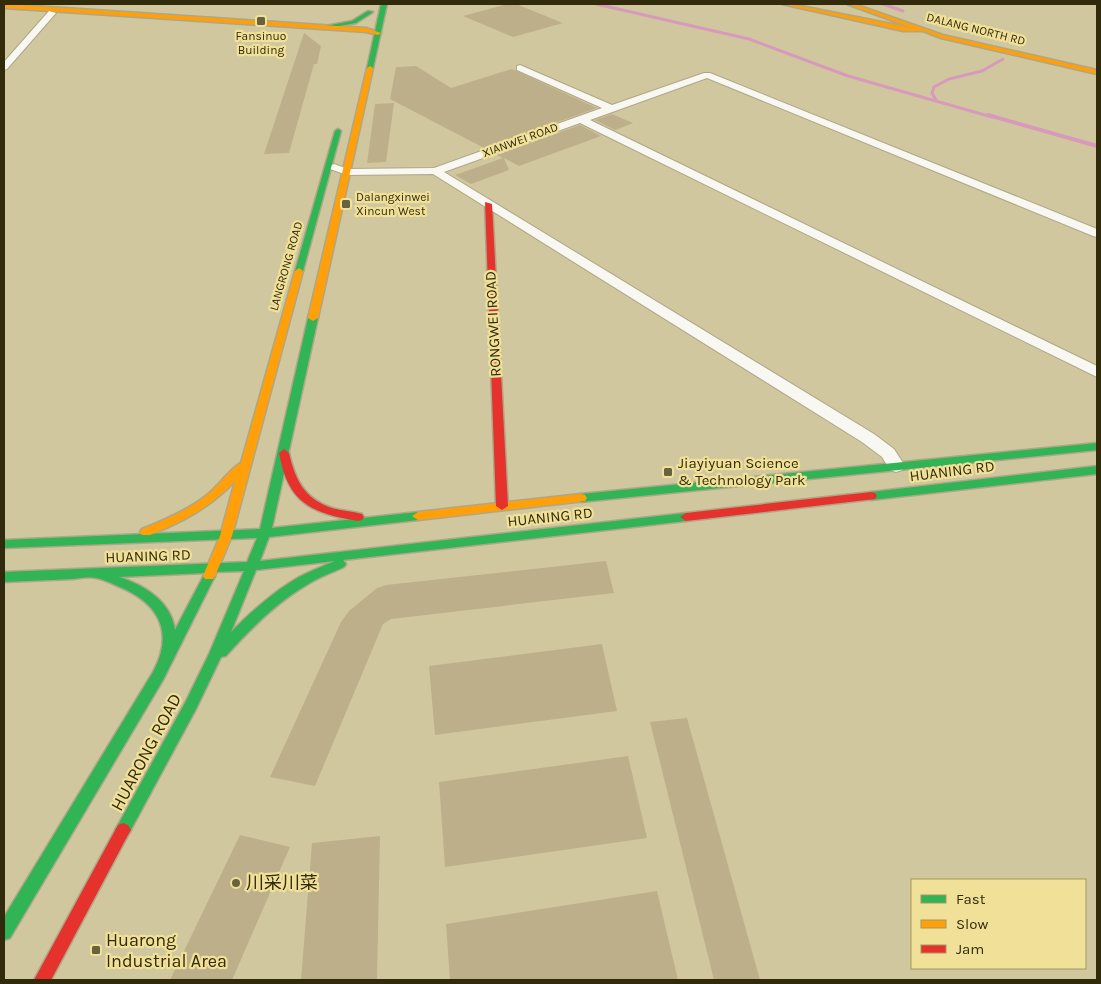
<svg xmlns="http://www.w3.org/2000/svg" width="1101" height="984" font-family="Karla,'Noto Sans SC',sans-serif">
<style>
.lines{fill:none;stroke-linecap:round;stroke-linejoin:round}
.stream-far1{stroke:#d89aba;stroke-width:3}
.stream{stroke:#d89aba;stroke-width:4}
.building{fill:#beaf8b}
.street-casing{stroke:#aea787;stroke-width:2}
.fast-casing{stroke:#aea787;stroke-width:3}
.slow-casing{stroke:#aea787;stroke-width:3}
.jam-casing{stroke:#aea787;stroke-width:3}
.street{fill:#f8f7f1;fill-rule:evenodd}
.fast{fill:#30b455;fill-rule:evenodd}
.slow{fill:#ff9f0a;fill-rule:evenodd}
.jam{fill:#e5322d;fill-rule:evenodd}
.poi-dot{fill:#69623f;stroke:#f1e198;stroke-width:2}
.labels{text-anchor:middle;stroke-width:4.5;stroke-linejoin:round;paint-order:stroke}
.far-street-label{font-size:12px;fill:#312b0c;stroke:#f1e198}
.far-poi-label{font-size:12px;fill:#312b0c;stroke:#f1e198}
.street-label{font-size:15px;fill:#312b0c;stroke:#f1e198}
.poi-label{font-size:15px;fill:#312b0c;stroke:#f1e198;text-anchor:start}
.near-street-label{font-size:18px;fill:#312b0c;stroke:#f1e198}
.near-poi-label{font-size:18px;fill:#312b0c;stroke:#f1e198;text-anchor:start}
</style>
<rect width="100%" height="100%" fill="#d0c79f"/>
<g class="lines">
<g class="stream-far1">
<polyline points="596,4 749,39 848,76 992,117"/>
<polyline points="883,4 903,11"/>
<polyline points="936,100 932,93 934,87 949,79 982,71 1003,59"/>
</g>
<polyline class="stream" points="988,115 1097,146"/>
</g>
<g class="building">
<polygon points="508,4 516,4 563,23 513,37 463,16"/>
<polygon points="304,33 321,46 317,64 314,64 289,153 264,154"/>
<polygon points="416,66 451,88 512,69 597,108 484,148 390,99 396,67"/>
<polygon points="394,103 386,162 367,163 375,104"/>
<polygon points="612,114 633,123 615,130 595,120"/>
<polygon points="580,125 601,136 519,166 504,158 509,170 471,184 455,175 503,158 497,155"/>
<polygon points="606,561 614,593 391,619 383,624 315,786 270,777 341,622 349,611 377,588 386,585"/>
<polygon points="602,644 617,711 435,735 429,666"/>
<polygon points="687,718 760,980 714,980 650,722"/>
<polygon points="628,756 647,838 445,867 439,782"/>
<polygon points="240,835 290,847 232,980 170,980"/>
<polygon points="380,836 377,980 301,980 312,843"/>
<polygon points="657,891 678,980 450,980 446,924"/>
</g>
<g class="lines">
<g class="street-casing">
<g id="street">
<polygon points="49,11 56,13 7,69 4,70 4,62"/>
<polygon points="520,65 612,105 704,73 710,73 1097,229 1097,237 1093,236 707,78 590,120 1097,366 1097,377 580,123 444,172 874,434 894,449 905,466 902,470 896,472 890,470 882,457 862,442 433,174 347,175 330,169 328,167 334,164 348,169 434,168 602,108 517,70 517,66"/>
</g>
</g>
<g class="fast-casing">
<g id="fast">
<polygon points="381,4 387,4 373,68 370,70 367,68"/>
<polygon points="368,11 373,12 356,23 323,29 320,27 352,21"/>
<polygon points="338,129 341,131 303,271 299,274 296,273 295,271 335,131"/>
<path d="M 313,315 L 318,318 L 272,528 L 418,512 L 424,516 L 418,520 L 269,537 L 260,561 L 686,513 L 692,517 L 686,521 L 343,560 L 346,564 L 344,567 C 331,573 317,578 305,586 C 275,604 249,630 226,656 L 221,657 L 196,709 L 128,835 L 123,837 L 118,835 L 115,830 L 118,825 L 186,701 L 209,654 L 244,571 L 212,572 L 215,576 L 163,680 L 10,938 L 4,940 L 4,917 L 153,672 C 174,633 160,604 120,587 C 113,584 103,579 96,578 C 89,576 80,578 73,579 C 50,580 27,581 4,582 L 4,572 L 247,562 L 257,538 L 4,548 L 4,540 L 260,529 L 308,318 ZM 335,561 C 323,566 310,571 299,577 C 274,591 251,612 231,632 L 256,570 ZM 205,573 L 175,630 C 171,601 144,585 119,577 Z"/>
<polygon points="1097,443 1097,450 581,502 575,498 581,494"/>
<polygon points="1097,466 1097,474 871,500 865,496 871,492"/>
</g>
</g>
<g class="slow-casing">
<g id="slow">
<polygon points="4,4 366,28 381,33 378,35 366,32 4,8"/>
<polygon points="782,4 791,4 912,28 847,4 854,4 943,35 1097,70 1097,74 941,38 923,31 903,31"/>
<polygon points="370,66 373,68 318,318 313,321 308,318 367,68"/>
<path d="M 299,268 L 303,271 L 232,536 L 215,576 L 213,579 L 205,579 L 203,576 L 220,536 L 235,481 C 211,507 182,522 150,535 L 142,535 L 140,532 L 142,529 C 165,520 188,510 207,495 C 217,487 233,466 241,463 L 295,271 Z"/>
<polygon points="581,494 585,495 587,498 585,501 418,520 412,516 418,512"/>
</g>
</g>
<g class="jam-casing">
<g id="jam">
<polygon points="485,202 492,204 508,506 502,510 496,506"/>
<path d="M 284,449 L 289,453 C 295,479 304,499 332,508 C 342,511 352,511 362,514 L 364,517 L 362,520 L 358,521 C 311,513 288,503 279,453 Z"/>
<polygon points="871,492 875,493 877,496 875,499 686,521 680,517 686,513"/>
<polygon points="123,823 128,825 131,830 128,835 51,980 34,980 118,825"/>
</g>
</g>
<use href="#street" class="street"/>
<use href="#fast" class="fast"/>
<use href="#slow" class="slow"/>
<use href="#jam" class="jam"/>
</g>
<g class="poi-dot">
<rect x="256" y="16" width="10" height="10" rx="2.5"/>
<rect x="341" y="199" width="10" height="10" rx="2.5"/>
<rect x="663" y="467" width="10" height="10" rx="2.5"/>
<circle cx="236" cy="883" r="5"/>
<rect x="91" y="945" width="10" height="10" rx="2.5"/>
</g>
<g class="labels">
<g class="far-street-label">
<text transform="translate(976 29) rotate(14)" y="4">DALANG NORTH RD</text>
<text transform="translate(520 140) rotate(-20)" y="4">XIANWEI ROAD</text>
<text transform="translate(286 266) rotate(-74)" y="4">LANGRONG ROAD</text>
</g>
<g class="far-poi-label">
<text x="261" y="40">Fansinuo<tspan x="261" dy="14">Building</tspan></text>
<text x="356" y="201" text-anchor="start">Dalangxinwei<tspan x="356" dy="14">Xincun West</tspan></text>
</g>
<g class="street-label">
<text transform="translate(493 324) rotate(-93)" y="5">RONGWEI ROAD</text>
<text transform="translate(952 471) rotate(-7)" y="5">HUANING RD</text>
<text transform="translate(550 517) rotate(-6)" y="5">HUANING RD</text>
<text transform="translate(148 556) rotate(-2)" y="5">HUANING RD</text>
</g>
<g class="poi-label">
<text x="678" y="468">Jiayiyuan Science<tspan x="678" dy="17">&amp; Technology Park</tspan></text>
</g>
<g class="near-street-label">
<text transform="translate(146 752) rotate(-62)" y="6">HUARONG ROAD</text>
</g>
<g class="near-poi-label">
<text x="246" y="889">川采川菜</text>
<text x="106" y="946">Huarong<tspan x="106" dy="21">Industrial Area</tspan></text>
</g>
</g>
<rect width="1101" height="984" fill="none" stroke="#312b0c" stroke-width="10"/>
<rect x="911" y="879" width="175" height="90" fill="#f1e198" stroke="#a49860"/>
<rect x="921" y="895" width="25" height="8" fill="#30b455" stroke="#a49860"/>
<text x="956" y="904" font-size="15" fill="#312b0c">Fast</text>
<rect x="921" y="920" width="25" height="8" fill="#ff9f0a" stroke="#a49860"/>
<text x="956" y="929" font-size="15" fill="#312b0c">Slow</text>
<rect x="921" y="945" width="25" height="8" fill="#e5322d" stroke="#a49860"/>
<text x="956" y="954" font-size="15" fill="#312b0c">Jam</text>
</svg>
